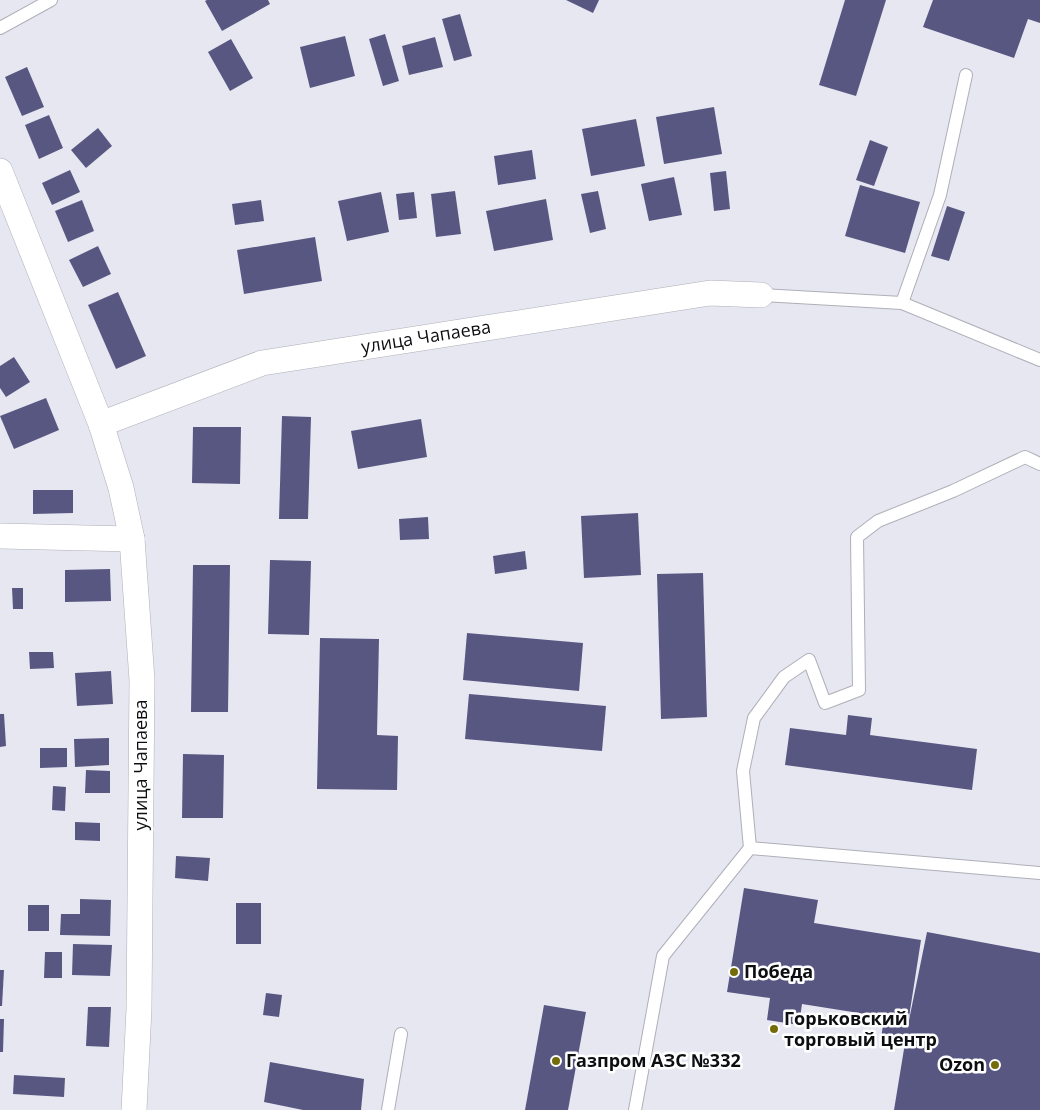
<svg xmlns="http://www.w3.org/2000/svg" width="1040" height="1110" font-family="'Open Sans',sans-serif">
<style>
.building{fill:#585782}
.lines{fill:none;stroke-linecap:round;stroke-linejoin:round}
.service-casing{stroke:#aeafb8;stroke-width:14}
.minor-casing{stroke:#aeafb8;stroke-width:26}
.service{stroke:#fff;stroke-width:12}
.minor{stroke:#fff;stroke-width:25}
.poi-dot{fill:#746c08;stroke:#fff;stroke-width:2}
.labels{text-anchor:middle;stroke-width:5;stroke-linejoin:round;paint-order:stroke}
.street-label{font-size:18px;fill:#0d0e11;stroke:#fff}
.poi-label{font-size:18px;font-weight:bold;fill:#0d0e11;stroke:#fff;text-anchor:start}
</style>
<rect width="100%" height="100%" fill="#e7e7f2"/>
<g class="building">
<polygon points="207,0 268,0 270,4 222,31 205,1"/>
<polygon points="566,0 599,0 593,13"/>
<polygon points="845,0 886,0 856,96 819,85"/>
<polygon points="933,0 1040,0 1040,23 1028,19 1014,58 923,27"/>
<polygon points="460,14 472,56 454,61 442,19"/>
<polygon points="385,34 399,81 383,86 369,39"/>
<polygon points="345,36 355,76 310,88 300,47"/>
<polygon points="435,37 443,67 409,75 402,46"/>
<polygon points="231,39 253,78 230,91 208,52"/>
<polygon points="27,67 44,107 22,116 5,77"/>
<polygon points="714,107 722,154 664,164 656,117"/>
<polygon points="49,115 63,148 39,159 25,125"/>
<polygon points="636,119 645,166 591,176 582,129"/>
<polygon points="98,128 112,146 86,168 71,150"/>
<polygon points="870,140 888,147 874,186 856,180"/>
<polygon points="532,150 536,179 498,185 494,156"/>
<polygon points="70,170 80,192 52,205 42,183"/>
<polygon points="726,171 730,209 714,211 710,173"/>
<polygon points="674,177 682,215 649,221 641,184"/>
<polygon points="860,185 920,202 905,253 845,236"/>
<polygon points="455,191 461,234 436,237 431,194"/>
<polygon points="598,191 606,229 590,233 581,194"/>
<polygon points="381,192 389,232 347,241 338,201"/>
<polygon points="414,192 417,218 399,220 396,194"/>
<polygon points="546,199 553,240 494,251 486,211"/>
<polygon points="82,200 94,231 68,242 55,211"/>
<polygon points="261,200 264,221 235,225 232,204"/>
<polygon points="947,206 965,212 949,261 931,256"/>
<polygon points="315,237 322,281 244,294 237,250"/>
<polygon points="98,246 111,274 83,287 69,260"/>
<polygon points="118,292 146,356 116,369 88,305"/>
<polygon points="14,357 30,382 6,397 0,388 0,366"/>
<polygon points="46,398 59,430 14,449 0,416"/>
<polygon points="282,416 311,417 308,519 279,519"/>
<polygon points="421,419 427,457 358,469 351,431"/>
<polygon points="193,427 241,427 240,484 192,483"/>
<polygon points="33,490 73,490 73,513 33,514"/>
<polygon points="638,513 641,575 584,578 581,516"/>
<polygon points="428,517 429,539 400,540 399,519"/>
<polygon points="525,551 527,569 495,574 493,556"/>
<polygon points="270,560 311,561 309,635 268,634"/>
<polygon points="193,565 230,565 228,712 191,712"/>
<polygon points="110,569 111,601 65,602 65,570"/>
<polygon points="703,573 707,717 661,719 657,574"/>
<polygon points="12,588 23,588 23,609 13,609"/>
<polygon points="467,633 583,643 579,691 463,680"/>
<polygon points="320,638 379,639 377,735 398,736 397,790 317,789"/>
<polygon points="29,652 53,652 54,668 30,669"/>
<polygon points="111,671 113,704 77,706 75,673"/>
<polygon points="469,694 606,706 602,751 465,739"/>
<polygon points="0,714 4,714 6,746 0,747"/>
<polygon points="848,715 872,718 870,735 977,749 972,790 785,765 790,728 846,735"/>
<polygon points="109,738 109,765 75,767 74,739"/>
<polygon points="40,748 67,748 67,767 40,768"/>
<polygon points="183,754 224,755 223,818 182,818"/>
<polygon points="86,770 110,771 110,793 85,793"/>
<polygon points="53,786 66,787 65,811 52,810"/>
<polygon points="75,822 100,823 100,841 75,840"/>
<polygon points="176,856 210,858 208,881 175,878"/>
<polygon points="744,888 818,900 814,923 921,940 907,1030 927,932 1040,953 1040,1110 894,1110 905,1043 881,1039 884,1017 802,1004 799,1025 767,1020 770,998 727,992"/>
<polygon points="80,899 111,900 110,936 60,935 61,914 80,914"/>
<rect x="236" y="903" width="25" height="41"/>
<rect x="28" y="905" width="21" height="26"/>
<polygon points="73,944 112,945 110,976 72,975"/>
<polygon points="45,952 62,952 62,978 44,978"/>
<polygon points="0,970 4,970 2,1006 0,1006"/>
<polygon points="266,993 282,995 279,1017 263,1015"/>
<polygon points="544,1005 586,1012 568,1110 525,1110"/>
<polygon points="88,1007 111,1007 109,1047 86,1046"/>
<polygon points="0,1019 4,1019 3,1052 0,1052"/>
<polygon points="270,1062 364,1079 361,1110 303,1110 264,1102"/>
<polygon points="14,1075 65,1078 64,1097 13,1094"/>
</g>
<g class="lines">
<g class="service-casing">
<g id="service">
<polyline points="0,28 51,0"/>
<polyline points="761,295 902,303 1040,360"/>
<polyline points="902,303 940,195 966,75"/>
<polyline points="750,848 1040,873"/>
<polyline points="388,1110 401,1034"/>
<polyline points="635,1110 663,956 750,848 743,771 754,718 784,677 809,660 825,703 859,690 857,537 878,521 953,491 1025,457 1040,464"/>
</g>
</g>
<g class="minor-casing">
<g id="minor">
<polyline points="0,171 101,424 121,488 132,539 142,680 139,1009 134,1110"/>
<polyline points="101,424 262,363 710,293 761,295"/>
<polyline points="0,536 132,539"/>
</g>
</g>
<use href="#service" class="service"/>
<use href="#minor" class="minor"/>
</g>
<g class="poi-dot">
<circle cx="734" cy="972" r="5"/>
<circle cx="774" cy="1029" r="5"/>
<circle cx="556" cy="1061" r="5"/>
<circle cx="995" cy="1065" r="5"/>
</g>
<g class="labels">
<g class="street-label">
<text transform="translate(426 337) rotate(-9)" y="6">улица Чапаева</text>
<text transform="translate(141 765) rotate(-90)" y="6">улица Чапаева</text>
</g>
<g class="poi-label">
<text x="744" y="978">Победа</text>
<text x="784" y="1025">Горьковский<tspan x="784" dy="21">торговый центр</tspan></text>
<text x="566" y="1067">Газпром АЗС №332</text>
<text x="985" y="1071" text-anchor="end">Ozon</text>
</g>
</g>
</svg>
